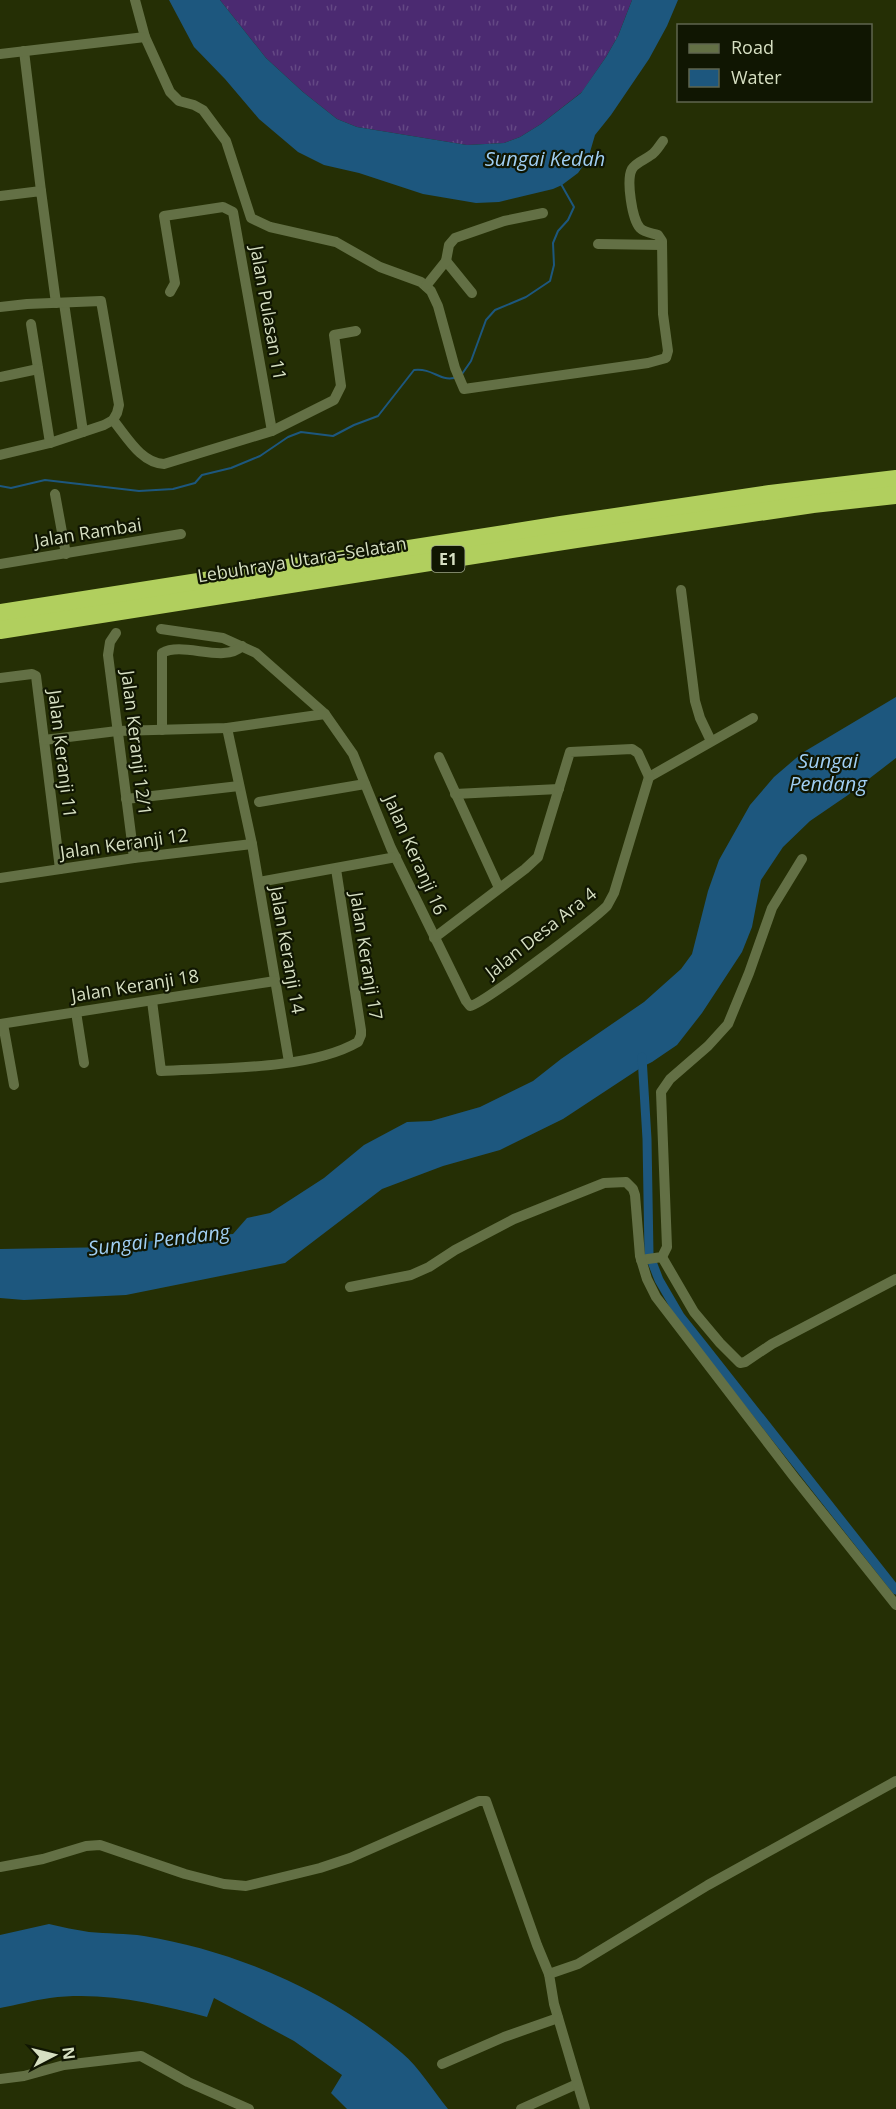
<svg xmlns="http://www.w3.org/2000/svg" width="896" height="2109" font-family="'Open Sans',sans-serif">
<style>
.grass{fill:url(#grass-tufts)}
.water{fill:#1d577e}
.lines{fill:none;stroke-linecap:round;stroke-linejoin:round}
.stream{stroke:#1d577e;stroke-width:2}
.canal{stroke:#1d577e;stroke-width:9}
.minor{stroke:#637045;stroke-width:10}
.motorway{stroke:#b1cf5e;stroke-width:18}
.labels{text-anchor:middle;stroke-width:4.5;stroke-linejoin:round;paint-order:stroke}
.shield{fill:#101602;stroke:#9ba388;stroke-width:1.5}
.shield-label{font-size:16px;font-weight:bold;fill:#d6dfc2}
.street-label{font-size:18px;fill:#d6dfc2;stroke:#101602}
.water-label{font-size:20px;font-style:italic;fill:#a1cff3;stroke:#101602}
</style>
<defs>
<pattern id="grass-tufts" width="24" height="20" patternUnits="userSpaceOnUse" patternTransform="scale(1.5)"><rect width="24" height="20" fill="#4b2a71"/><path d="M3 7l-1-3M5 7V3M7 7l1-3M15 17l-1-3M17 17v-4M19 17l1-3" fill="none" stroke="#644884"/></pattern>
</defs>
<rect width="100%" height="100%" fill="#252f05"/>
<polygon class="grass" points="220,0 632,0 618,36 606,57 582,92 541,124 520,137 504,143 467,145 357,127 337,119 303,92 266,58"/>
<g class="water">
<polygon points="169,0 220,0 266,58 303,92 337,119 357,127 467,145 504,143 520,137 541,124 581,93 606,57 618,36 632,0 678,0 667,26 649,59 611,115 595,135 588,159 578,173 562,185 553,189 499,202 476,203 423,194 359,173 324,165 298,152 259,119 225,79 194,47"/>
<polygon points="896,697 896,758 848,795 810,821 783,847 761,880 752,927 742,952 702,1013 677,1045 652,1062 642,1067 563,1119 500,1150 443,1166 382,1189 285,1263 126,1295 24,1300 0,1298 0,1249 115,1247 164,1239 233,1234 247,1218 270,1213 324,1178 364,1145 407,1122 431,1121 480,1107 533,1081 561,1059 644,1002 681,969 692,954 708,891 719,860 750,805 774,777 802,753"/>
<path d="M 49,1924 C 62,1927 76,1930 89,1932 C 107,1934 126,1933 144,1936 C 236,1951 331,1992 402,2053 C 419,2067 434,2092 448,2109 L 347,2109 L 331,2093 L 342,2075 L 294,2041 L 214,1998 L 207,2017 C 157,2004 103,1991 50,1998 C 34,2000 17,2005 0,2008 L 0,1935 Z"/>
</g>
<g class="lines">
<g class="stream">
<polyline points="462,374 471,361 486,320 495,310 526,297 550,281 554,265 553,243 558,231 568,220 574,207 561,184"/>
<path d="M 0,486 L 11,488 L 45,480 L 139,491 L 173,489 L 195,483 L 202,475 L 231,468 L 260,456 L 288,437 L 301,432 L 333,436 L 354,425 L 378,416 L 414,370 C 433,368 439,381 454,378"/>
</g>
<polyline class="canal" points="642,1057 647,1139 649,1254 659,1280 680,1316 703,1345 896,1590"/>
<g class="minor">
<path d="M 135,0 L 145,37 L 170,92 L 179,101 L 194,105 L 203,110 L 226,141 L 251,218 L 270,227 L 336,242 L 380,267 L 421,282 L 431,291 L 438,306 L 455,368 L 464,389 L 648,363 L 666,358 L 668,351 L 663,314 L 662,241 L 658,235 C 652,233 645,233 640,228 C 632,219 626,180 632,169 C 636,162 645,160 651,155 C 656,152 659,146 663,141"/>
<polyline points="24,51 41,191"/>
<polyline points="0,54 145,37"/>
<polyline points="0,196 41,191 56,303"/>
<polyline points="598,244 662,245"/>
<polyline points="446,261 472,293"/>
<polyline points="426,286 446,261 449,245 455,238 504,221 543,213"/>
<polyline points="170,292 175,283 164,216 223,207 233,212 272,431"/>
<polyline points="64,303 83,432"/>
<polyline points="0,307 27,304 101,301 119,405 117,413 113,420 104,425 50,443 0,455"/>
<polyline points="31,324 50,443"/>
<polyline points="0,377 38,369"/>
<path d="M 113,420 C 127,437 141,463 164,464 L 272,431 L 334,400 L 341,386 L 334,335 L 356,331"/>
<polyline points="55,494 66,554"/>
<polyline points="0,564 181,534"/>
<polyline points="681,590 695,701 700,718 711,741"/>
<path d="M 161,629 L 223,638 L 256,653 L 325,714 L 353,754 L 391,848 L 466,1001 L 470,1006 C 482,1005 593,920 607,906 L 614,893 L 649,777"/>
<polyline points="116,633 110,642 108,655 134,858"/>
<polyline points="0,678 32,674 36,676 60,869"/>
<polyline points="227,728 252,844 289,1062"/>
<path d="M 162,730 L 162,653 C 183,641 224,664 242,646"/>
<polyline points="44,740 117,731 227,728 325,714"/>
<polyline points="439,757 499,888"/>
<polyline points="649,777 753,718"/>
<polyline points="455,794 559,789"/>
<polyline points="126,799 239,786"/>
<polyline points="259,802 365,784"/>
<polyline points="0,878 134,858 252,844"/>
<polyline points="259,882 396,857"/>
<polyline points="434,938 525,869 538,857 570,752 632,749 638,753 649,777"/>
<path d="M 152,1001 L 161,1071 C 217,1068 310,1070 358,1042 L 361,1035 L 361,1030 L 336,869"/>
<polyline points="76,1012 84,1063"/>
<polyline points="0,1024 275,981"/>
<polyline points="3,1024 14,1085"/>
<polyline points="662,1257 694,1312 720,1343 740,1363 745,1362 772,1344 896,1279"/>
<polyline points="641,1260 662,1257 667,1247 661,1092 670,1079 708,1046 728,1024 749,973 772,908 802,859"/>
<polyline points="350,1287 411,1275 429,1267 455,1250 514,1219 604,1183 626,1182 633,1189 635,1195 640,1256 647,1279 656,1297 794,1477 896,1605"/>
<polyline points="0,1867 43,1859 86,1846 100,1845 185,1874 224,1884 246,1886 320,1868 350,1858 479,1801 486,1801 537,1945 549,1974"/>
<polyline points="442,2064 504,2037 558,2018"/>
<polyline points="0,2079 24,2076 64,2065 141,2056 188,2082 249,2109"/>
<polyline points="521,2109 577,2084"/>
<polyline points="585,2109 554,2004 549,1974 578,1964 708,1885 896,1781"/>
</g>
<g class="motorway">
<polyline points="0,613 561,525 770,494 896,479"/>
<polyline points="0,630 576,539 813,504 896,495"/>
</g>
</g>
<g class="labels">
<rect class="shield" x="431.5" y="546" width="33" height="26" rx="4.5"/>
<g class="shield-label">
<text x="448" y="565">E1</text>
</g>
<g class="street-label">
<text transform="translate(268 313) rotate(80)" y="6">Jalan Pulasan 11</text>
<text transform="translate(88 533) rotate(-9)" y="6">Jalan Rambai</text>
<text transform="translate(302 560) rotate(-9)" y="6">Lebuhraya Utara–Selatan</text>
<text transform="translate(136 743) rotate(83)" y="6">Jalan Keranji 12/1</text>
<text transform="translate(62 754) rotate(83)" y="6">Jalan Keranji 11</text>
<text transform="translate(124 844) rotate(-8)" y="6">Jalan Keranji 12</text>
<text transform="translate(415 855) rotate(66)" y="6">Jalan Keranji 16</text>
<text transform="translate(541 933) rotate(-38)" y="6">Jalan Desa Ara 4</text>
<text transform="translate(287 950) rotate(80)" y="6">Jalan Keranji 14</text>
<text transform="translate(366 956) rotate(81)" y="6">Jalan Keranji 17</text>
<text transform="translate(135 986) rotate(-9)" y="6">Jalan Keranji 18</text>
</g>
<g class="water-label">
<text x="545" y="166">Sungai Kedah</text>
<text x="828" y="768">Sungai<tspan x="828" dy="23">Pendang</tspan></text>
<text transform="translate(159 1240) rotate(-7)" y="7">Sungai Pendang</text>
</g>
</g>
<rect x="677" y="24" width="195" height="78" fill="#101602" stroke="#5f664f" stroke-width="1.5"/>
<rect x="689" y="44" width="30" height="9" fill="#637045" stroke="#5f664f" stroke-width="1.5"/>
<text x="731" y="54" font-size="18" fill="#d6dfc2">Road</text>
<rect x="689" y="69" width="30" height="18" fill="#1d577e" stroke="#5f664f" stroke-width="1.5"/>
<text x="731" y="84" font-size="18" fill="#d6dfc2">Water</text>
<g transform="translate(54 2055) rotate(83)" stroke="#101602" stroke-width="4.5" paint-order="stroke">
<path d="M0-4.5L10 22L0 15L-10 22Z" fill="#d6dfc2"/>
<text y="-9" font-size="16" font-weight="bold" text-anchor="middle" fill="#d6dfc2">N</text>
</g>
</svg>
